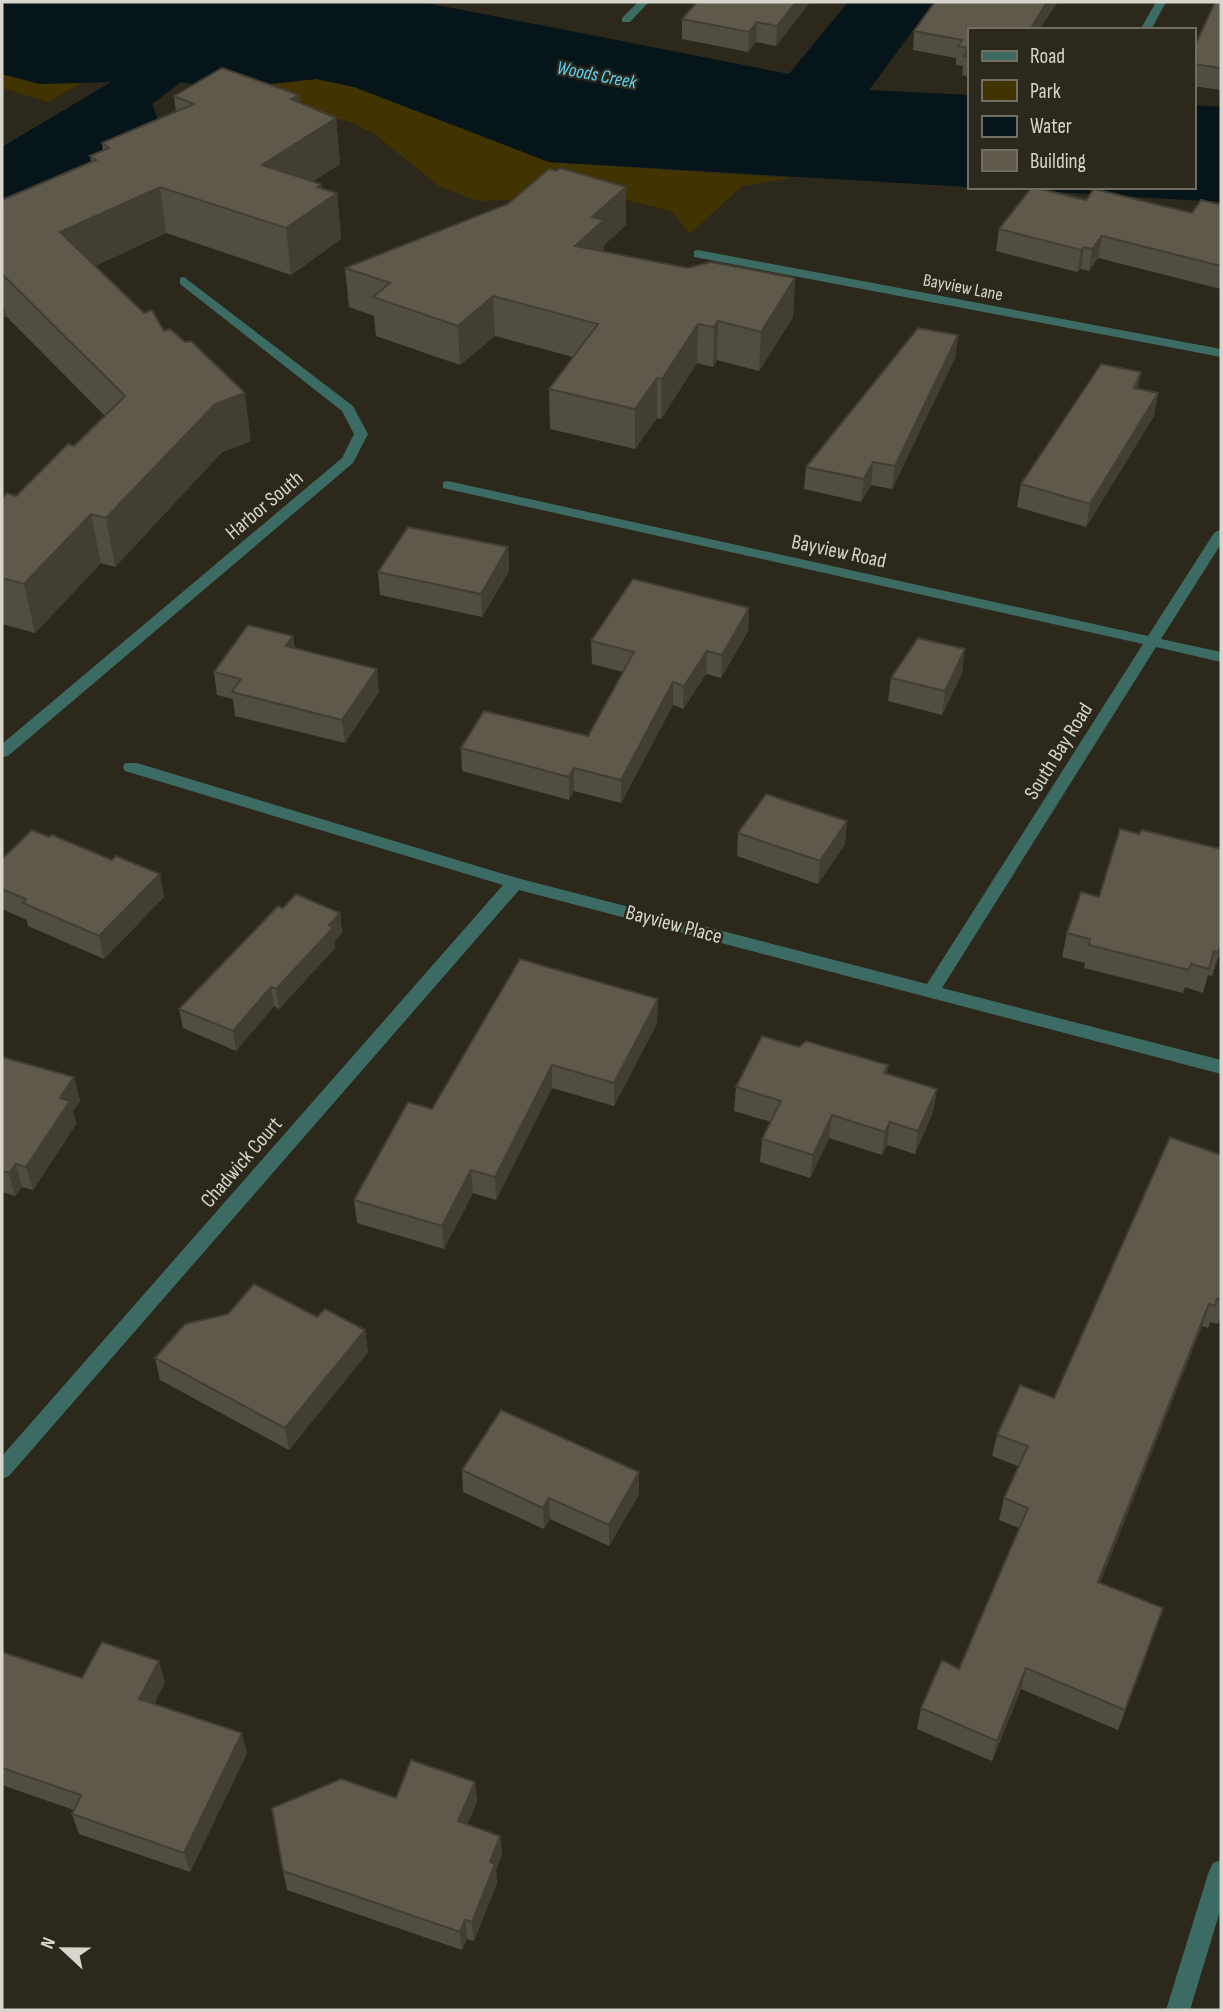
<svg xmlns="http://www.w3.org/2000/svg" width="1223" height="2012" font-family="'Sofia Sans Condensed',sans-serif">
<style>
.green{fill:#423400}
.water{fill:#051519}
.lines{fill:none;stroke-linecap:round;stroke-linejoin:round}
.minor{fill:#3b6b63;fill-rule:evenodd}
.wall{fill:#514d40}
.shaded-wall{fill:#423e34}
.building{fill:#5e594b;stroke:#423e34;stroke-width:2}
.labels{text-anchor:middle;stroke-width:5;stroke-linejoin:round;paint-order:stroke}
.far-street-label{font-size:18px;fill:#d8d5cd;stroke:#2c281b}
.far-water-label{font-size:19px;font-style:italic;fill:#5ad6f8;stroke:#2c281b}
.street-label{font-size:21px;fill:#d8d5cd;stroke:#2c281b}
</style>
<rect width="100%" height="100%" fill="#2c281b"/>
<g class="green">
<polygon points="2,74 40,84 83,82 48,102 2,88"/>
<polygon points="316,79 354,87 549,162 791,178 742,186 690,234 671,211 614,197 478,201 439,186 373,133 350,122 216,90"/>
</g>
<polygon class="water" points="2,2 422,2 789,74 848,2 934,2 869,90 969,95 969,187 1193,187 1193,105 1221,107 1221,202 549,162 354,87 316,79 216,90 181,82 152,104 165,137 2,238 2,147 111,82 40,84 2,74"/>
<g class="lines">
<g class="minor">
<polygon points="638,2 649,2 630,22 622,22 622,18"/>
<polygon points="1156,2 1166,2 1151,30 1140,30"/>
<polygon points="698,250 1221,349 1221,357 694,257 694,251"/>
<polygon points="184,277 353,406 368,434 353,463 8,756 2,757 2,744 342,458 354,434 342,411 180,284 180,278"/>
<polygon points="448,481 1148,636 1214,533 1221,529 1221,544 1161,639 1221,652 1221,662 1156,647 942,988 1221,1060 1221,1074 519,890 9,1476 2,1479 2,1456 503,885 125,771 123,767 125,763 137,763 517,878 927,984 1143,644 443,488 443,482"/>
<polygon points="1221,1860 1221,1908 1190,2010 1166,2010 1209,1871 1213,1863"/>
</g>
</g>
<g class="wall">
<polygon points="810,2 776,46 756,42 748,52 682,39 682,19"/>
<polygon points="1221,2 1221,90 1193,86 1193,50"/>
<polygon points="969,30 969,77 962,75 963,66 956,65 956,58 913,50 914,31"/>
<polygon points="299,95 300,103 336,118 340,164 313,181 321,184 322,188 337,193 341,239 291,275 166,233 95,266 164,331 251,441 222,452 115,567 101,563 35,633 2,624 2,499 16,496 74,446 105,416 6,316 2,318 2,200 91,162 90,156 103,151 102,143 176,112 174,96"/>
<polygon points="626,187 626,225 604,245 604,251 688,268 795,278 793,317 759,371 717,360 713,367 697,363 661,419 657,418 635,449 550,429 549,389 573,357 495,336 460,365 376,336 374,316 349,307 345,268"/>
<polygon points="1086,200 1192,213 1221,205 1221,289 1098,258 1089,271 1081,269 1077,272 996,251 999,229"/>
<polygon points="958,335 955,358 892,489 871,485 861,502 804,489 806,467"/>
<polygon points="1138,389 1158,393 1154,416 1086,527 1017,507 1021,484"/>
<polygon points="508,547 509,571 482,617 380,595 378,572"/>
<polygon points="749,608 748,631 721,678 706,674 683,709 673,705 621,803 574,791 569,800 462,771 461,748 588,736 623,672 592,664 591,641"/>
<polygon points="293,636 295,648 379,692 345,743 235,716 233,699 217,695 214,672"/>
<polygon points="962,673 942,715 888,701 891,678"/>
<polygon points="847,821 845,844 818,884 737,856 738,833"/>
<polygon points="1139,834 1221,849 1221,949 1212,976 1208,975 1203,993 1185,987 1183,993 1084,968 1085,963 1062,957 1067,933 1099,897"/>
<polygon points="2,859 164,897 104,959 28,926 27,920 2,909"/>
<polygon points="283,908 340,913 342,933 334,942 335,948 279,1009 274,1006 236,1051 183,1028 179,1009"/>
<polygon points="658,999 657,1023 614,1106 552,1088 496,1200 473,1193 444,1249 357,1223 354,1200 432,1109"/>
<polygon points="799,1047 888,1065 887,1073 937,1089 933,1112 915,1154 887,1145 882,1155 829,1138 810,1178 760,1162 762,1139 771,1122 734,1111 736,1087"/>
<polygon points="2,1057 74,1077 80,1101 73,1111 76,1124 33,1190 22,1187 15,1196 2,1192"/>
<polygon points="1221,1155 1221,1317 1218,1324 1210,1322 1208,1328 1202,1326 1100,1582 1156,1629 1118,1730 1021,1689 992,1761 917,1729 921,1708 959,1669 1019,1528 999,1520 1004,1498 1018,1466 992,1456 997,1435 1054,1398"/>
<polygon points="317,1317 365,1330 368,1352 289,1450 160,1380 155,1358"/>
<polygon points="462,1470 639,1472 639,1494 609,1546 550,1519 544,1529 463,1492"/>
<polygon points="2,1653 82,1678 165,1682 154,1704 247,1753 190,1872 79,1834 72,1814 74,1810 2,1785"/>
<polygon points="475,1782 477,1802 467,1824 500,1836 502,1855 496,1870 497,1883 474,1941 467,1939 462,1950 287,1890 283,1871 396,1798"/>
</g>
<g class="shaded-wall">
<polygon points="796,2 810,2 776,46 777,26"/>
<polygon points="1047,2 1058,2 1039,30 1030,30"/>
<polygon points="757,22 756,42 748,52 749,32"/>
<polygon points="299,95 303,139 336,118 340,164 267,211 262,165 291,99"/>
<polygon points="321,184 323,202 337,193 341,239 291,275 286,228 317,187"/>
<polygon points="160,187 166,233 68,279 60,232"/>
<polygon points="626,187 626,225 604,245 604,259 575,246 592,217"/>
<polygon points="1102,236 1098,258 1089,271 1092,249"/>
<polygon points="1084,247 1081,269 1077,272 1081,250"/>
<polygon points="795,278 793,317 759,371 761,332"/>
<polygon points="2,295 6,316 2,318"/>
<polygon points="493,296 495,336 460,365 458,326"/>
<polygon points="718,321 717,360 713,367 714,327"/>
<polygon points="698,324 697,363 661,419 662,379"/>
<polygon points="958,335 955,358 892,489 895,466"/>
<polygon points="1141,372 1137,394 1134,388"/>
<polygon points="657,378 657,418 635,449 635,409"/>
<polygon points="245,393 251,441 222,452 115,567 106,518 215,404"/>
<polygon points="1158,393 1154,416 1086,527 1090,504"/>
<polygon points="873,462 871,485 861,502 864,479"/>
<polygon points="91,514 101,563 35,633 24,584"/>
<polygon points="508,547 509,571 482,617 481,594"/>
<polygon points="749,608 748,631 721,678 722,655"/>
<polygon points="293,636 296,659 286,646"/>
<polygon points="965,649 962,673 942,715 945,691"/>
<polygon points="707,651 706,674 683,709 684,686"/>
<polygon points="377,669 379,692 345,743 342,720"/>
<polygon points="673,682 673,705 621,803 621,780"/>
<polygon points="574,768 574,791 569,800 569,777"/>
<polygon points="847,821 845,844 818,884 820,861"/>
<polygon points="160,874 164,897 104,959 99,936"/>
<polygon points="340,913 342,933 334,942 335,948 279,1009 276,989"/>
<polygon points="1221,944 1221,949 1212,976 1218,953"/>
<polygon points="271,987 274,1006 236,1051 233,1031"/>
<polygon points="658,999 657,1023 614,1106 614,1083"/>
<polygon points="552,1065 552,1088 496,1200 495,1177"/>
<polygon points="74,1077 80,1101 73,1111 76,1124 33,1190 26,1167 60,1098"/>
<polygon points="937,1089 933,1112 915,1154 918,1131"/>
<polygon points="832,1115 829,1138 810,1178 813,1155"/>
<polygon points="890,1122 887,1145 882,1155 885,1132"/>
<polygon points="16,1164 22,1187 15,1196 9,1173"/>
<polygon points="471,1170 473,1193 444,1249 442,1226"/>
<polygon points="1209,1304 1202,1326 1092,1603 1098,1582"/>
<polygon points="365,1330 368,1352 289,1450 285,1428"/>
<polygon points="639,1472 639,1494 609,1546 609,1525"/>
<polygon points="549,1498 550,1519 544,1529 543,1508"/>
<polygon points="1163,1608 1156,1629 1118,1730 1125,1710"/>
<polygon points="159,1661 165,1682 146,1720 139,1699"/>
<polygon points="1026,1668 1021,1689 992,1761 997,1741"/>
<polygon points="242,1733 247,1753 190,1872 184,1853"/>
<polygon points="475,1782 477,1802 460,1841 458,1821"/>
<polygon points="500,1836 502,1855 496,1870 497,1883 474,1941 472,1922 490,1862"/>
<polygon points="465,1920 467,1939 462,1950 460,1932"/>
</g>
<g class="building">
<polygon points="697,2 796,2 777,26 757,22 749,32 682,19"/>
<polygon points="935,2 1047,2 1030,30 969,30 969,57 964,56 969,48 958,46 962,40 914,31"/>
<polygon points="1215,2 1221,2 1221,68 1193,64 1193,50"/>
<polygon points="222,68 299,95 291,99 336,118 262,165 321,184 317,187 337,193 286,228 160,187 60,232 144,313 152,310 164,331 170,329 185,342 191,341 245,393 215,404 106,518 91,514 24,584 2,578 2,499 7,493 16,496 68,444 74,446 125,396 2,274 2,200 96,160 90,156 109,148 102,143 194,104 174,96"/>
<polygon points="560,168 626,187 592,217 604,220 575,246 688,268 711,262 795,278 761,332 718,321 714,327 698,324 662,379 657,378 635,409 549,389 598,324 493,296 458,326 373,297 390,283 345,268 508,204 549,169 556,171"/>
<polygon points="1032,187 1086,200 1094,189 1192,213 1201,200 1221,205 1221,266 1102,236 1092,249 1084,247 1081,250 999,229"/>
<polygon points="918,328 958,335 895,466 873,462 864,479 806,467"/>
<polygon points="1101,364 1141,372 1134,388 1158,393 1090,504 1021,484"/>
<polygon points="408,527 508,547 481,594 378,572"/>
<polygon points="633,579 749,608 722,655 707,651 684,686 673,682 621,780 574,768 569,777 461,748 484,711 588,736 634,652 591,641"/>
<polygon points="248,625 293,636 286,646 377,669 342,720 232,692 241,679 214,672"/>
<polygon points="918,638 965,649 945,691 891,678"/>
<polygon points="766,794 847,821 820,861 738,833"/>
<polygon points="1120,829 1139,834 1142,830 1221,849 1221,944 1218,953 1214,951 1209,969 1191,964 1189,970 1089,945 1090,939 1067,933 1081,892 1099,897"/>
<polygon points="32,830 49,837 52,835 112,860 116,856 160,874 99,936 23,903 26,899 2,889 2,859"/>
<polygon points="296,894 340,913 329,925 333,928 276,989 271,987 233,1031 179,1009 278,906 283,908"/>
<polygon points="520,959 658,999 614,1083 552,1065 495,1177 471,1170 442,1226 354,1200 408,1102 432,1109"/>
<polygon points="762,1036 799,1047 806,1041 888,1065 884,1073 937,1089 918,1131 890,1122 885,1132 832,1115 813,1155 762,1139 781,1101 736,1087"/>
<polygon points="2,1057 74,1077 60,1098 70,1101 26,1167 16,1164 9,1173 2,1171"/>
<polygon points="1170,1137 1221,1155 1221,1300 1217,1299 1215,1306 1209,1304 1098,1582 1163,1608 1125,1710 1026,1668 997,1741 921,1708 942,1660 959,1669 1028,1508 1004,1498 1028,1446 997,1435 1020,1385 1054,1398"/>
<polygon points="254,1284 317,1317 325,1309 365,1330 285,1428 155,1358 185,1324 228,1314"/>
<polygon points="501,1410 639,1472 609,1525 549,1498 543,1508 462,1470"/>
<polygon points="102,1642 159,1661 139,1699 242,1733 184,1853 72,1814 81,1795 2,1768 2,1652 82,1678"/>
<polygon points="411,1760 475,1782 458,1821 500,1836 490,1862 495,1864 472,1922 465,1920 460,1932 283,1871 272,1808 341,1779 396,1798"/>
</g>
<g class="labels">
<g class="far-street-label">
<text transform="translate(963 287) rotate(11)" y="6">Bayview Lane</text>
</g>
<g class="far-water-label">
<text transform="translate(597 74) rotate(11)" y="7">Woods Creek</text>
</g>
<g class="street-label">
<text transform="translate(264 505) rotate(-40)" y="7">Harbor South</text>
<text transform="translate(839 551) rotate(12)" y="7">Bayview Road</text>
<text transform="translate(1058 751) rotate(-58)" y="7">South Bay Road</text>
<text transform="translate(674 924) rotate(15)" y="7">Bayview Place</text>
<text transform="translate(241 1162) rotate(-49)" y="7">Chadwick Court</text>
</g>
</g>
<rect width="1223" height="2012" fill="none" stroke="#d8d5cd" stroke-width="7"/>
<rect x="968" y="28" width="228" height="161" fill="#2c281b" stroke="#716d62" stroke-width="2"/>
<rect x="982" y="51" width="35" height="10" fill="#3b6b63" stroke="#716d62" stroke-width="2"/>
<text x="1030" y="63" font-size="21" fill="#d8d5cd">Road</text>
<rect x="982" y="80" width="35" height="21" fill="#423400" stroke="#716d62" stroke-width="2"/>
<text x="1030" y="98" font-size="21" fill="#d8d5cd">Park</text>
<rect x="982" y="116" width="35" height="21" fill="#051519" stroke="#716d62" stroke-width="2"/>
<text x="1030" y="133" font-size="21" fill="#d8d5cd">Water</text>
<rect x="982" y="150" width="35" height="21" fill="#5e594b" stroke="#716d62" stroke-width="2"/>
<text x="1030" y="168" font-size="21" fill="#d8d5cd">Building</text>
<g transform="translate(63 1949) rotate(292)" stroke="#2c281b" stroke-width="5" paint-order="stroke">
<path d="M0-5L12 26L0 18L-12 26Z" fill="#d8d5cd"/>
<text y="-10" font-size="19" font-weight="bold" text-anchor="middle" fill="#d8d5cd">N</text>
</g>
</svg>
